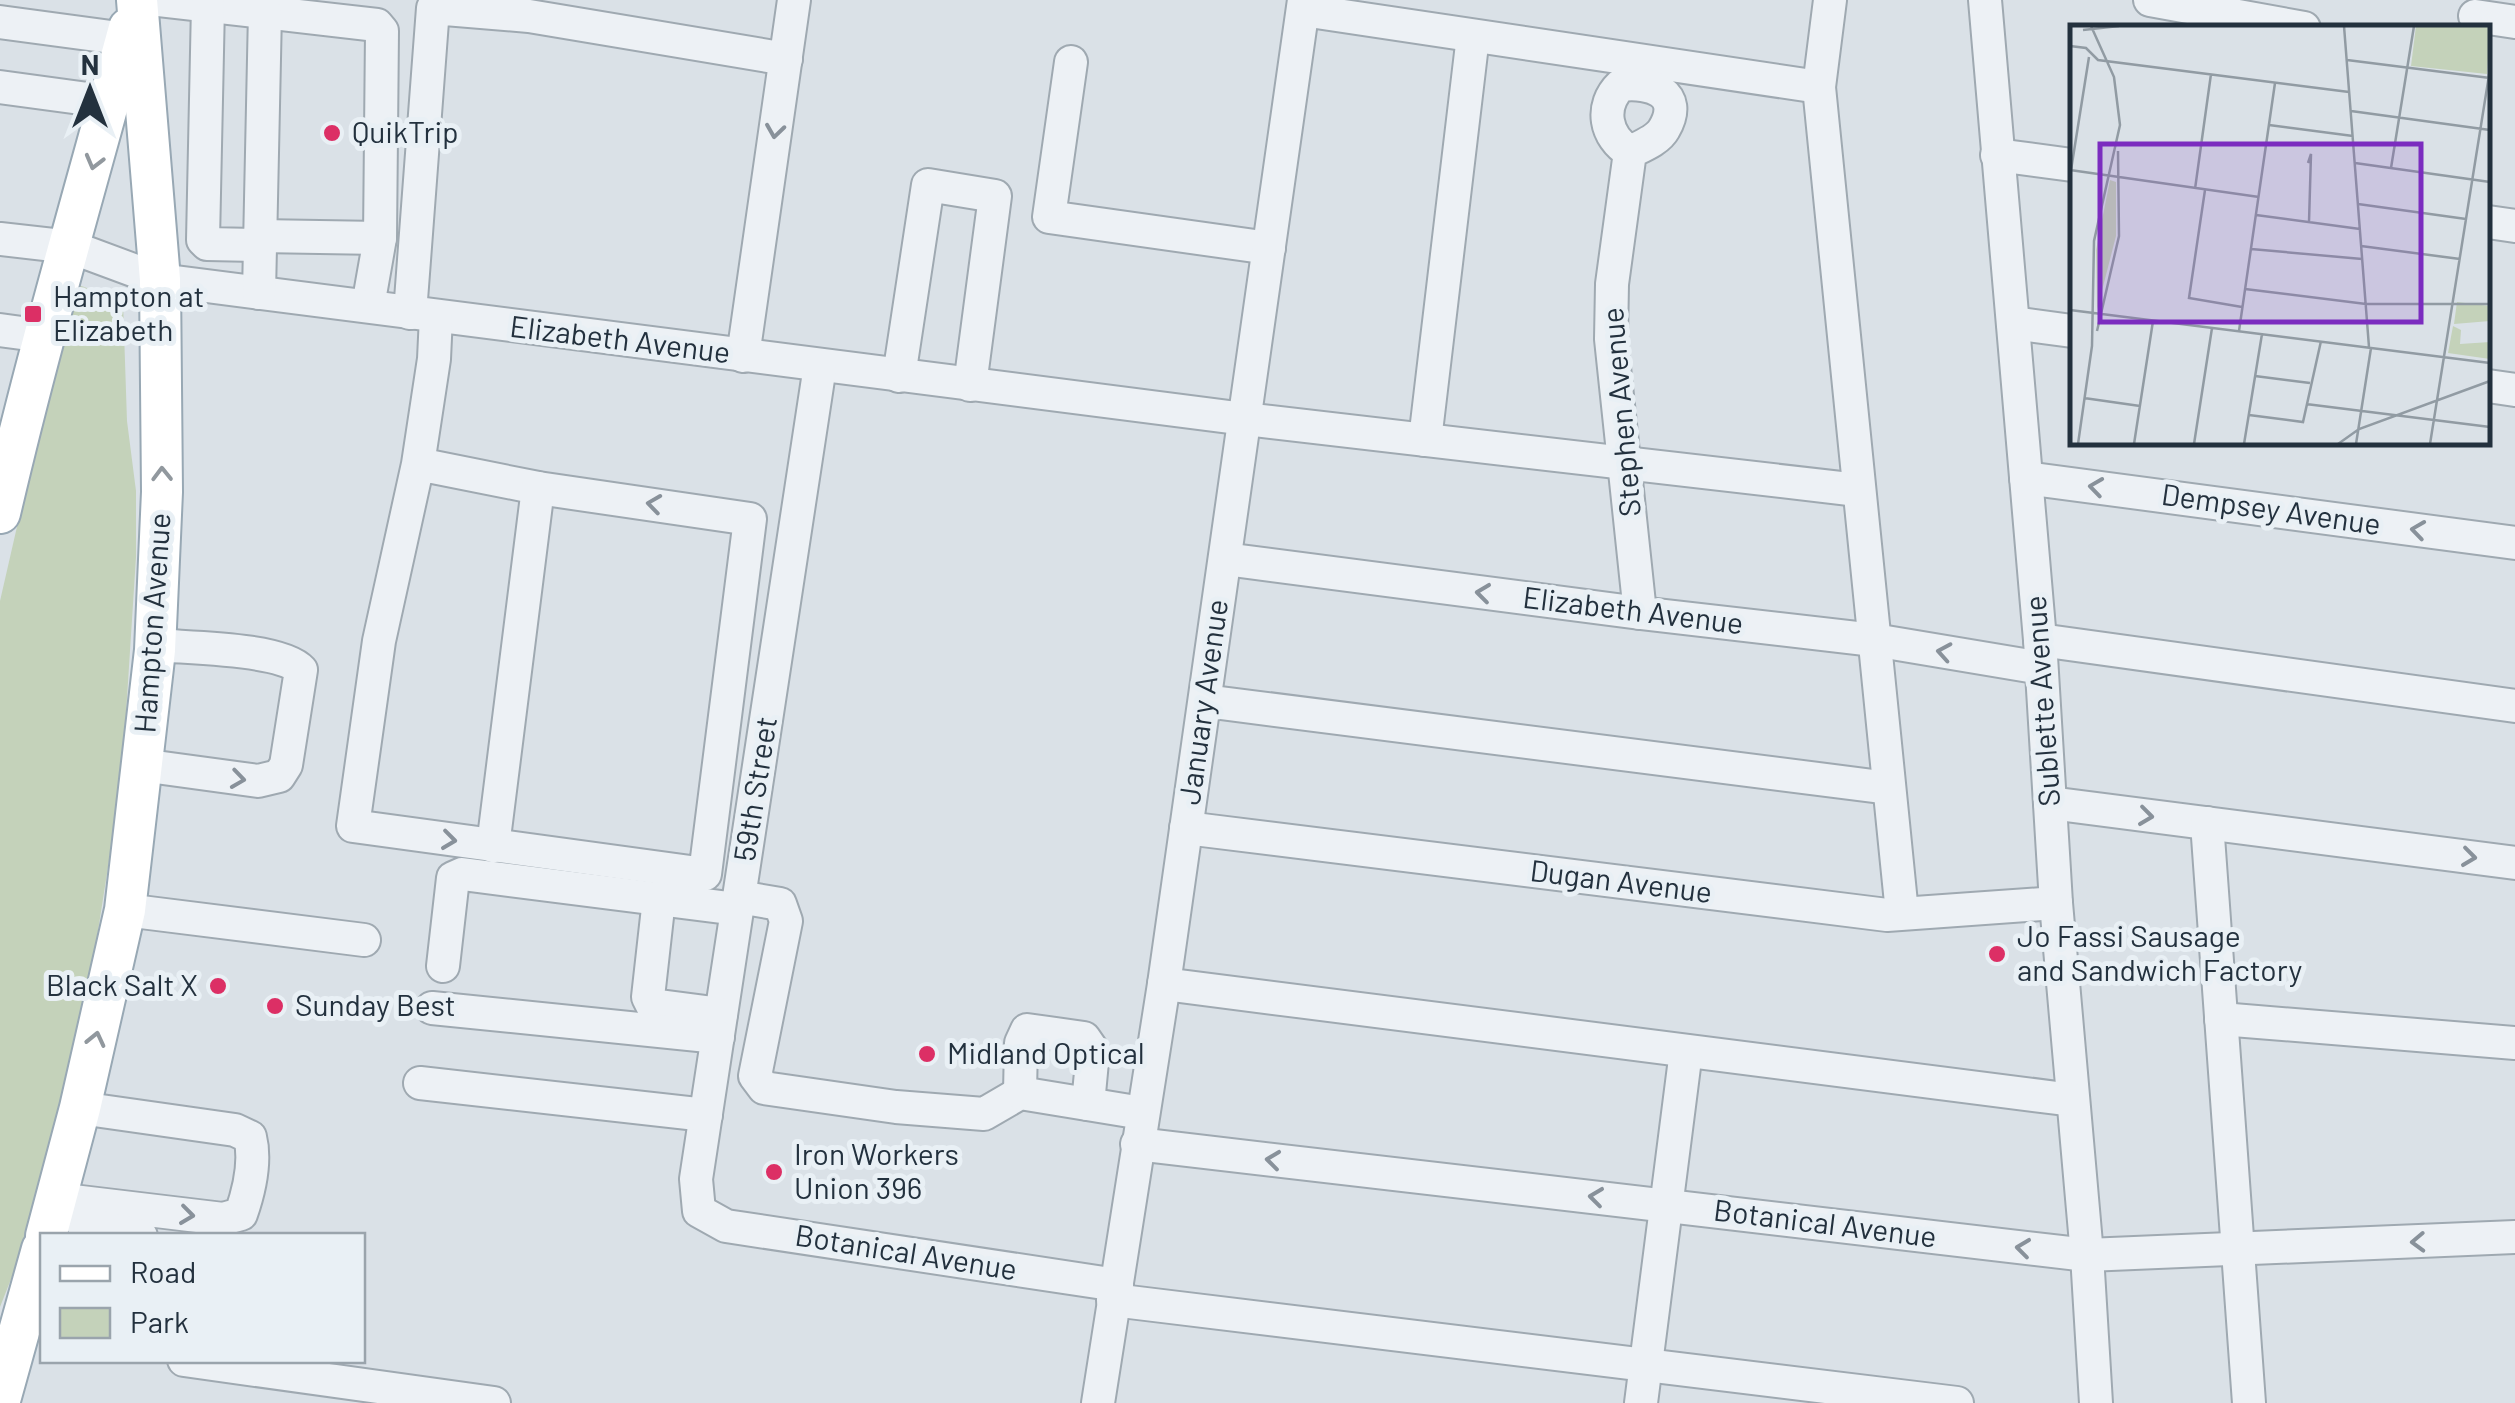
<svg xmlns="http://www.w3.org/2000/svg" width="2515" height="1403" font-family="Barlow,sans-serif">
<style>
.green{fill:#c4d2ba}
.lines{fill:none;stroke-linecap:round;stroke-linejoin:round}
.minor-casing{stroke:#9fa9b1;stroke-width:36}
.major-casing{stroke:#98a8b4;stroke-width:44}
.minor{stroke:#edf1f5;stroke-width:32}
.major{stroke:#fff;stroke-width:40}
.oneway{stroke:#88919a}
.oneway2{stroke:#91989e}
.poi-dot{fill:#dc2f65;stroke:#e9f0f5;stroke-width:4}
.labels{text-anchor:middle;stroke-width:10;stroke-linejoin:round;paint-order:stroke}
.poi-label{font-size:30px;fill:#23313e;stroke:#e9f0f5;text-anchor:start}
.street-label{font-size:30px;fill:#23313e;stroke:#e9f0f5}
.inset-road{fill:none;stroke:#919ba3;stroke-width:2.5}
.view{fill:#7b2cbf;fill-opacity:0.15;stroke:#7b2cbf;stroke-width:5}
.inset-edge{fill:none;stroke:#23313e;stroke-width:5}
</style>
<rect width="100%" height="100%" fill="#dae1e7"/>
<polygon class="green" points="79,285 123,302 127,421 136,491 136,557 125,729 111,848 92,969 55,1133 28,1236 0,1307 0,601 51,378"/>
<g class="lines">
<g class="minor-casing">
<g id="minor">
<polyline points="159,0 377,25 382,31 380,238 368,306"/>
<polyline points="1830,0 1819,87 1902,913"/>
<polyline points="1985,0 2040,640 2056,903 2087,1255 2096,1403"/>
<polyline points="2150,0 2304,28"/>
<polyline points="208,5 203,240 207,244 259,245"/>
<polyline points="1303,10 1819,87"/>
<polyline points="2475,16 2515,22"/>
<polyline points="0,22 126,39"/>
<polyline points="1071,62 1049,217 1269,248"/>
<polyline points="0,87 110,102"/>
<path d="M 1630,152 C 1605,137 1599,106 1621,85 C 1650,81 1685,93 1664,129 C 1658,140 1642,146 1630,152 L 1612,284 L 1611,339 L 1640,613"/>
<polyline points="1997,155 2072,165"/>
<polyline points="2488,222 2515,226"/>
<polyline points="259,236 380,238"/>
<polyline points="0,239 71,247 160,280 1245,419 1858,490"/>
<polyline points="259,293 265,12"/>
<polyline points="410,313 433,8 529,16 786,59"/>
<polyline points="2013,323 2072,331"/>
<polyline points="0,330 44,336"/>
<polyline points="743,356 794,0"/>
<polyline points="820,366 696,1179 699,1211 726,1226 1117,1285"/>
<polyline points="899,376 928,185 995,196 970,385"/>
<polyline points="2488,386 2515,390"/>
<polyline points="1425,440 1473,36"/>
<polyline points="418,464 538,488 750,519 705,874 353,826 379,641 418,464 434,359 436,316"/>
<polyline points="2026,478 2515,543"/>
<polyline points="1225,559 1640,613 1874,640 2041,668"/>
<polyline points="2040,640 2515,706"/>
<polyline points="1205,701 1889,788"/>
<path d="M 141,765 L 258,781 L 279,776 L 286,765 L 301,670 C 281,648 188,648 156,645"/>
<polyline points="2050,803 2515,863"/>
<polyline points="2207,823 2249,1403"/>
<polyline points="1186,828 1887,915 2056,903"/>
<polyline points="493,846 538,488"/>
<polyline points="739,897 780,904 786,921 755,1076 764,1088 896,1107 984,1114 1020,1093 1142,1113"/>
<polyline points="659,899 648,997 652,1005 721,1014"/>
<polyline points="125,910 364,940"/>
<polyline points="443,966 453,878 462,874 737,909"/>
<polyline points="1164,984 2073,1100"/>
<polyline points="432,1008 718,1037"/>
<polyline points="2221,1019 2515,1043"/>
<polyline points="420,1083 706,1115"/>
<polyline points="1020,1093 1021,1043 1027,1030 1084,1038 1093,1051 1088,1104"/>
<polyline points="1137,1144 2087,1255 2515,1237"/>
<path d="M 56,1199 L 223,1219 L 241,1214 C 249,1191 256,1161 250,1137 L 235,1130 L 80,1108"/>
<polyline points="82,1223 141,1236"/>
<polyline points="1113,1300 1957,1403"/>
<polyline points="184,1360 494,1403"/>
<polyline points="1098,1403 1164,984 1304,0"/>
<polyline points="1641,1403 1686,1051"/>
</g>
</g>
<g class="major-casing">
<g id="major">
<path d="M 0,513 C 38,350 85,190 129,28"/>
<polyline points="46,1236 80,1108 125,910 155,650 162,492 160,280 137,0"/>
<polyline points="0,1400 42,1249"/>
</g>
</g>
<use href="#minor" class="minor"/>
<use href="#major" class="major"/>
</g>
<defs><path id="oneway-chevron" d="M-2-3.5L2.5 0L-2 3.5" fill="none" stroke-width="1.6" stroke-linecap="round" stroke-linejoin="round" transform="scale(2.5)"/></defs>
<g class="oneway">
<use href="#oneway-chevron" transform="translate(775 131) rotate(98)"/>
<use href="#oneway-chevron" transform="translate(2096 487) rotate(-172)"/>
<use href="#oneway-chevron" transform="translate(654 504) rotate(-172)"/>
<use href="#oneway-chevron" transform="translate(2418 530) rotate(-172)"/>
<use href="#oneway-chevron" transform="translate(1483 593) rotate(-173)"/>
<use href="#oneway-chevron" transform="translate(1944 652) rotate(-170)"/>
<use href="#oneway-chevron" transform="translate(238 779) rotate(8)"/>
<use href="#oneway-chevron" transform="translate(2146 816) rotate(7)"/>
<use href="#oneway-chevron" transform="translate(449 840) rotate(7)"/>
<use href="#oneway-chevron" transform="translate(2469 857) rotate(7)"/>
<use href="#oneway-chevron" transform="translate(1273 1160) rotate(-173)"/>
<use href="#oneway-chevron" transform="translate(1596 1197) rotate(-173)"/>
<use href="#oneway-chevron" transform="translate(187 1215) rotate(7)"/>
<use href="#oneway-chevron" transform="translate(2418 1242) rotate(178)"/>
<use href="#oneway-chevron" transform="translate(2023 1248) rotate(-173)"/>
</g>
<g class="oneway2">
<use href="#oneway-chevron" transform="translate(94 162) rotate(105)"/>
<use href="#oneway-chevron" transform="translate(162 474) rotate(-91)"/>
<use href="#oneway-chevron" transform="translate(96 1039) rotate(-77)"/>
</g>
<g class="poi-dot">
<circle cx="332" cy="133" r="10"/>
<rect x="23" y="304" width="20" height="20" rx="5"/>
<circle cx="1997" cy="954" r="10"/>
<circle cx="218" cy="986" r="10"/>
<circle cx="275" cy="1006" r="10"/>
<circle cx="927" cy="1054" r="10"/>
<circle cx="774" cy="1172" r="10"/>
</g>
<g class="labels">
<g class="poi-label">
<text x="352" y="143">QuikTrip</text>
<text x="53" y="307">Hampton at<tspan x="53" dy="34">Elizabeth</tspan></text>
<text x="2017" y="947">Jo Fassi Sausage<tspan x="2017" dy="34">and Sandwich Factory</tspan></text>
<text x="198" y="996" text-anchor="end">Black Salt X</text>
<text x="295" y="1016">Sunday Best</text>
<text x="947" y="1064">Midland Optical</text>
<text x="794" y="1165">Iron Workers<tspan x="794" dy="34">Union 396</tspan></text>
</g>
<g class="street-label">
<text transform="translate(620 340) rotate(7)" y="10">Elizabeth Avenue</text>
<text transform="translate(1622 412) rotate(-95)" y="10">Stephen Avenue</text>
<text transform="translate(2271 510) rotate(8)" y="10">Dempsey Avenue</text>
<text transform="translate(1633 611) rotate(7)" y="10">Elizabeth Avenue</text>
<text transform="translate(153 623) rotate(-86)" y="10">Hampton Avenue</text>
<text transform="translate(2043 701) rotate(-94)" y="10">Sublette Avenue</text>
<text transform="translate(1204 702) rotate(-82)" y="10">January Avenue</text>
<text transform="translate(756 789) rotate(-81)" y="10">59th Street</text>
<text transform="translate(1621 882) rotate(7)" y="10">Dugan Avenue</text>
<text transform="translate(1825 1224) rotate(7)" y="10">Botanical Avenue</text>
<text transform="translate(906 1253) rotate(9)" y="10">Botanical Avenue</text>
</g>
</g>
<g transform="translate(2070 25)">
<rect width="420" height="420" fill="#dae1e7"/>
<path d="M 346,1 L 420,2 L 417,49 L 341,41 ZM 40,155 L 46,157 L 46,211 L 27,285 L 26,225 ZM 387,277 L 420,281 L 420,296 L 384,299 ZM 383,301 L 391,305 L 390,319 L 420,317 L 420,334 L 378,328 Z" fill="#c4d2ba"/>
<path class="inset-road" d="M 274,1 L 299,322M 13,5 L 49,1M 0,21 L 16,23 L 28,35 L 279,67M 277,35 L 420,53M 281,86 L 420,105M 199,100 L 283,111M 238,138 L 241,129 L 239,197M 285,138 L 420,157M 321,143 L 344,1M 0,145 L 189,172M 1,145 L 19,32M 125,164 L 141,49M 135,165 L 119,273 L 172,282M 288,179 L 396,194M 186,190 L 290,204M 291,221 L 390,234M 181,224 L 292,234M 175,264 L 296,279 L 420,279M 0,285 L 420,338M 27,306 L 49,211 L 48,126M 169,306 L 205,58M 185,351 L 240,358M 14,373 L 70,381M 236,379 L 420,402M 179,390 L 233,397 L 251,316M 8,419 L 22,321 L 24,216 L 50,100 L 44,52 L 21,1M 64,419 L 83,296M 124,419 L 142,303M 174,419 L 192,309M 268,419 L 289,404 L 420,356M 286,419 L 301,323M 360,419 L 420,44"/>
<path class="view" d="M 30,119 L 351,119 L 351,297 L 30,297 Z"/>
<rect width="420" height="420" class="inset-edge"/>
</g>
<rect x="40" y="1233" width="325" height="130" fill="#e9f0f5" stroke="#9aa4ac" stroke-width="2.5"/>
<rect x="60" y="1266" width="50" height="15" fill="#ffffff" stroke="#9aa4ac" stroke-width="2.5"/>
<text x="130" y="1283" font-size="30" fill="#23313e">Road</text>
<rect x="60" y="1308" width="50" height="30" fill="#c4d2ba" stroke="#9aa4ac" stroke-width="2.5"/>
<text x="130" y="1333" font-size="30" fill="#23313e">Park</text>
<g transform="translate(90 90)" stroke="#e9f0f5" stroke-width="8" paint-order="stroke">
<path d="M0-8L18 38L0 25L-18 38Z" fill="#23313e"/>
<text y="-15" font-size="28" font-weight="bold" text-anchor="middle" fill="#23313e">N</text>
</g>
</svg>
